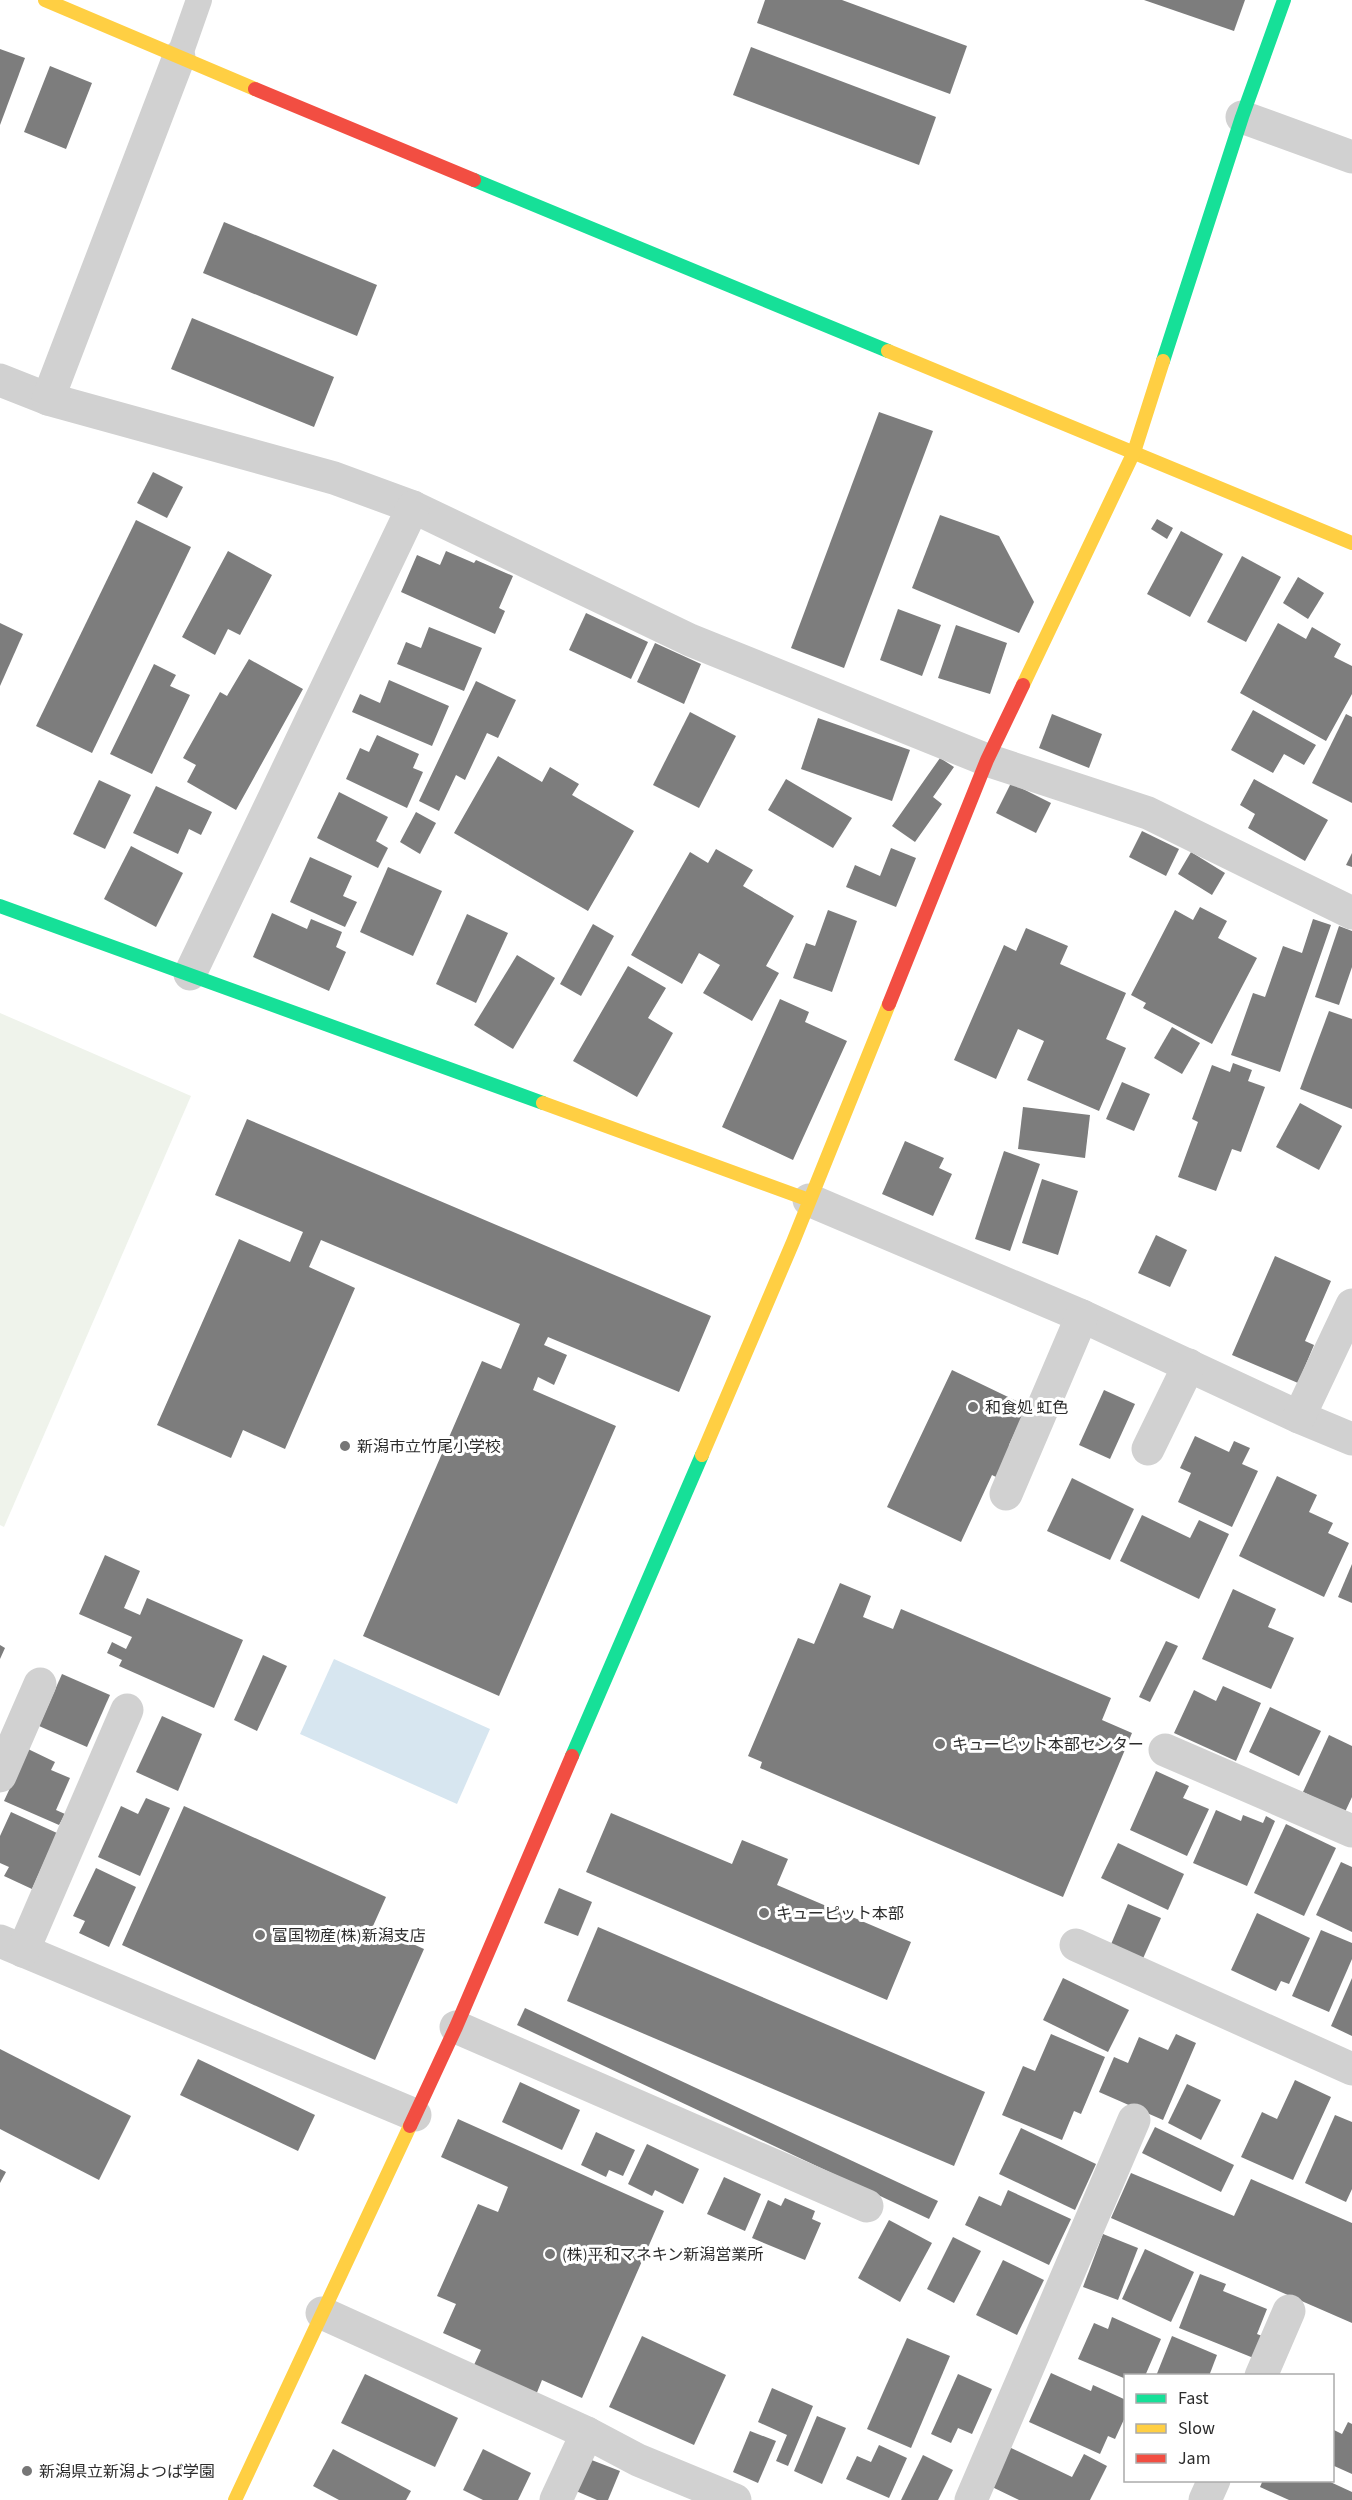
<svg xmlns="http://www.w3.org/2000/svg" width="1352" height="2500" font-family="'Source Sans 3','Noto Sans JP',sans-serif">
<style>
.green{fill:#eff3eb}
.water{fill:#d7e6f0}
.building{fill:#7d7d7d}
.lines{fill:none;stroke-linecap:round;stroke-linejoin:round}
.lane{stroke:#d1d1d1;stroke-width:26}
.street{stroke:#d1d1d1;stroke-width:33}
.fast{stroke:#16e098;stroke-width:14}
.slow{stroke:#ffcf43;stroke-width:14}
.jam{stroke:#f24e42;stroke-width:14}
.poi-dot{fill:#767676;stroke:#fff;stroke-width:2}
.labels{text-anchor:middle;stroke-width:6;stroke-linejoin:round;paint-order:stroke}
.poi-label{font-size:16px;fill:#2c2c2c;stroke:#fff;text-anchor:start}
</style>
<rect width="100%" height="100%" fill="#fff"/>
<polygon class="green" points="0,1013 191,1096 4,1527 0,1525"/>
<polygon class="water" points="334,1659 490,1729 457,1804 300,1734"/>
<g class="building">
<polygon points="765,0 842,0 967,46 950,94 757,23"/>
<polygon points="1144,0 1245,0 1234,31"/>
<polygon points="751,47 936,117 919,165 733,95"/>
<polygon points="0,49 25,58 0,125"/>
<polygon points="50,66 92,83 66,149 24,132"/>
<polygon points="224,222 377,285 357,336 203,273"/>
<polygon points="192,318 334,377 314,427 171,369"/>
<polygon points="879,412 933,431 844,668 791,648"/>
<polygon points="153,472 183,487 167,518 137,503"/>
<polygon points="940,515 999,536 1034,602 1019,633 912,588"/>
<polygon points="1157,519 1173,528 1167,539 1151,529"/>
<polygon points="136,520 191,547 92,753 36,726"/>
<polygon points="1181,531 1223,554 1190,617 1147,594"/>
<polygon points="228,551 272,575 240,635 228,629 215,655 182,637"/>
<polygon points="446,551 474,563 476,560 513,576 499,608 505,611 495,634 401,592 417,555 440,565"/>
<polygon points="1242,556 1281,577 1246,642 1207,622"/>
<polygon points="1298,577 1324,593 1308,619 1283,603"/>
<polygon points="898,609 941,625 922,676 880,660"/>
<polygon points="586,613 648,642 631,679 569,650"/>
<polygon points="0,623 23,634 0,686"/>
<polygon points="1278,623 1306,639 1312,627 1341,644 1334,657 1352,666 1352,694 1326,741 1240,693"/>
<polygon points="956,625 1007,643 990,694 938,678"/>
<polygon points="429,627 482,648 464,691 397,664 406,642 421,648"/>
<polygon points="655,643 701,664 684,704 637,682"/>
<polygon points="249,659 303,689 236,810 187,782 196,765 183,758 220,692 227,696"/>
<polygon points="154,664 176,675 170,686 190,695 152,774 110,754"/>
<polygon points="389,680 449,706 432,746 352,712 360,694 380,703"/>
<polygon points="476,681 516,700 498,738 487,733 465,780 456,775 439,811 419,801"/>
<polygon points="1253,710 1316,745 1304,765 1284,754 1273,773 1231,750"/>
<polygon points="690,712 736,736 699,808 653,785"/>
<polygon points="1052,714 1102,734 1089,768 1039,748"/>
<polygon points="1346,714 1352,717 1352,803 1312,783"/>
<polygon points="818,718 910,750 892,801 801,769"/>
<polygon points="377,735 419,754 413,768 423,772 407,808 346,779 360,748 369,752"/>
<polygon points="498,756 542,782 550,767 579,784 572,795 634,831 588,911 454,833"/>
<polygon points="940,758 954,767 933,797 942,804 915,842 892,826"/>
<polygon points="786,779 852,818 833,848 768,810"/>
<polygon points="1254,779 1328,820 1305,861 1248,828 1255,814 1240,805"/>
<polygon points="99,780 131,795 105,849 73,834"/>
<polygon points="1011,783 1051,803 1036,833 996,813"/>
<polygon points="156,786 212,812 201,835 189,829 178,854 133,833"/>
<polygon points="339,792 388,817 376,841 388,848 378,868 317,838"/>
<polygon points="416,812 436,823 420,854 400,842"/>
<polygon points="1142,831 1179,849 1166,876 1129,857"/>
<polygon points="131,846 183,873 156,927 104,899"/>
<polygon points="891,848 916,858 896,907 846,887 855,865 880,876"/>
<polygon points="716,849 753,870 743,886 794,916 766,966 779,973 752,1021 703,993 720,965 699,953 682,984 631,955 690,852 708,863"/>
<polygon points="1191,852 1225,873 1212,895 1178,874"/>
<polygon points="1352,853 1352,867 1346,865"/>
<polygon points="310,857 352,876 343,896 357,902 345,927 290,902"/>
<polygon points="388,867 442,891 413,956 360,932"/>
<polygon points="1200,907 1227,921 1218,938 1257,958 1212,1044 1143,1008 1146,1003 1131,995 1175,910 1193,920"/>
<polygon points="828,910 857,921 832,992 793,978 806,943 815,946"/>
<polygon points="272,913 307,929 311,919 342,932 336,947 346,952 329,991 253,957"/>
<polygon points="467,914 508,933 476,1003 436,984"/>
<polygon points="1313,919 1331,925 1280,1072 1231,1055 1253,993 1265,997 1283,946 1302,953"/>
<polygon points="593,924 614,936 581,996 560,984"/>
<polygon points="1339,926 1352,931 1352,967 1339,1005 1315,997"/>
<polygon points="1026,928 1068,946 1060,964 1126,993 1106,1039 1126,1048 1099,1111 1027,1080 1044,1041 1018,1029 996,1079 954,1060 1004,945 1016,951"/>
<polygon points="517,955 555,978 513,1049 474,1025"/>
<polygon points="628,966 666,988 648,1018 673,1033 637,1097 573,1061"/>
<polygon points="780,999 809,1012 805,1022 847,1041 793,1160 722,1127"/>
<polygon points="1329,1011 1352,1019 1352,1109 1300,1089"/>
<polygon points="1172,1027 1200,1043 1182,1074 1154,1058"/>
<polygon points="1233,1063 1252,1070 1248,1081 1265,1087 1241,1152 1232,1149 1216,1191 1178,1177 1198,1122 1192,1119 1212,1065 1230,1072"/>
<polygon points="1122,1082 1150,1094 1134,1131 1106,1119"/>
<polygon points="1300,1103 1342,1126 1319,1170 1276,1147"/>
<polygon points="1023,1107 1090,1115 1085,1158 1018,1149"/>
<polygon points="247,1119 711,1316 679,1392 548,1337 544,1345 567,1355 554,1385 538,1377 533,1390 616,1426 499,1696 363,1636 482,1361 501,1369 520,1324 321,1240 309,1267 355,1288 285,1449 243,1430 231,1458 157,1425 239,1239 290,1262 303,1232 215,1195"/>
<polygon points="905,1141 944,1158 939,1168 952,1174 933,1216 882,1194"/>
<polygon points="1004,1151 1040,1164 1010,1251 975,1239"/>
<polygon points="1042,1179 1078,1191 1058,1255 1022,1243"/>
<polygon points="1156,1235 1187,1250 1170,1287 1138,1273"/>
<polygon points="1275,1256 1331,1281 1305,1341 1314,1345 1298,1383 1232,1355"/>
<polygon points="952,1370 1027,1406 1009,1445 1017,1449 1002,1480 992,1475 961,1542 887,1507"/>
<polygon points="1104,1390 1135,1404 1110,1459 1079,1445"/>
<polygon points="1195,1436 1229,1452 1234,1441 1250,1448 1242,1464 1258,1471 1232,1527 1178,1502 1191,1473 1180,1468"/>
<polygon points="1277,1476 1317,1495 1309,1512 1333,1523 1328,1533 1349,1543 1324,1597 1239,1556"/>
<polygon points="1072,1478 1134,1509 1110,1560 1047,1531"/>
<polygon points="1142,1515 1190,1538 1199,1520 1229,1534 1199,1599 1120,1561"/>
<polygon points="105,1555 140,1571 124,1608 140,1615 147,1598 243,1640 214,1708 119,1666 122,1660 107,1653 112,1642 126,1649 132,1637 79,1614"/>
<polygon points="1352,1564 1352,1603 1338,1597"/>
<polygon points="840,1583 871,1596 863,1617 893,1629 901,1609 1111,1698 1102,1720 1132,1733 1063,1897 760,1768 762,1762 748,1756 798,1638 814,1644"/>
<polygon points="1233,1589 1276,1609 1268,1627 1294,1638 1271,1689 1202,1659"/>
<polygon points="1166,1641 1178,1646 1150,1702 1139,1697"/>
<polygon points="0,1645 5,1648 0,1659"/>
<polygon points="263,1655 287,1666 257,1731 234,1720"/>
<polygon points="62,1674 110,1695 87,1747 39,1726"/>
<polygon points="1223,1686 1261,1703 1236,1761 1174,1733 1194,1690 1216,1701"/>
<polygon points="1270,1707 1321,1731 1299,1776 1249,1752"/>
<polygon points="162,1716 202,1734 178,1791 136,1772"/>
<polygon points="1329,1735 1352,1746 1352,1797 1345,1812 1303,1792"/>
<polygon points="28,1749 55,1762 51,1770 70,1778 56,1810 65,1814 59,1825 4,1801"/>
<polygon points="1156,1771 1189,1786 1183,1798 1209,1809 1187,1856 1130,1830"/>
<polygon points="146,1798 170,1808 140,1876 98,1857 121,1806 138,1814"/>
<polygon points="184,1806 386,1897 373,1926 424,1949 375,2060 122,1945"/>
<polygon points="1216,1810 1241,1821 1243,1815 1263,1823 1266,1816 1275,1821 1247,1886 1193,1863"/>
<polygon points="11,1812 57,1833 32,1889 4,1876 9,1867 0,1863 0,1836"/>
<polygon points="611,1813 732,1864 742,1840 788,1859 777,1885 911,1942 887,2000 586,1872"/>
<polygon points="1286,1824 1336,1848 1304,1916 1254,1893"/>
<polygon points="1118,1843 1184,1874 1168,1910 1101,1878"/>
<polygon points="1341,1862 1352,1867 1352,1932 1316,1915"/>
<polygon points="96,1868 136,1887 109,1947 79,1933 85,1921 73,1916"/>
<polygon points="559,1888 592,1902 578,1936 544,1923"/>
<polygon points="1128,1904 1161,1918 1141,1963 1109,1949"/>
<polygon points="1257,1913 1310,1938 1289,1984 1281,1981 1276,1991 1231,1970"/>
<polygon points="598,1927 985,2092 954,2166 567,2001"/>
<polygon points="1321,1930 1352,1943 1352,1959 1329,2012 1292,1996"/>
<polygon points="1063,1978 1129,2010 1108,2052 1043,2020"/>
<polygon points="1352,1978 1352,2036 1331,2026"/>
<polygon points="525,2008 938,2201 929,2219 517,2025"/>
<polygon points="1051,2034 1105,2057 1081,2114 1074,2111 1062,2140 1002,2115 1023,2066 1035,2071"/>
<polygon points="1176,2034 1196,2043 1163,2120 1099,2092 1114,2057 1128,2063 1139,2037 1168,2050"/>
<polygon points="0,2049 131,2116 99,2180 0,2129"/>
<polygon points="198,2059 315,2115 298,2151 180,2095"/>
<polygon points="1295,2080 1331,2097 1293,2180 1241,2157 1262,2112 1277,2119"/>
<polygon points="520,2082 580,2110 562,2150 502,2122"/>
<polygon points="1187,2084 1221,2100 1201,2140 1168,2123"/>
<polygon points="1335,2115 1352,2122 1352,2189 1346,2202 1305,2183"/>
<polygon points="458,2119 664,2211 582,2398 542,2380 536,2395 473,2367 481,2350 443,2333 456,2304 437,2296 478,2204 498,2212 508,2187 441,2157"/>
<polygon points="1155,2127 1234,2165 1221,2192 1142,2153"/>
<polygon points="1021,2128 1096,2164 1075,2210 999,2174"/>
<polygon points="596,2132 635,2150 623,2176 609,2170 606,2177 581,2165"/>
<polygon points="647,2144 699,2169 683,2204 655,2190 652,2196 628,2184"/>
<polygon points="0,2169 6,2172 0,2183"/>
<polygon points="1131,2173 1234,2216 1251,2179 1352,2223 1352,2323 1111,2218"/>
<polygon points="724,2177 761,2194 745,2231 707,2214"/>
<polygon points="1008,2190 1071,2219 1049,2265 965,2225 979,2196 1001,2206"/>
<polygon points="785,2198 815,2211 812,2219 821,2223 805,2260 752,2238 768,2200 781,2206"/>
<polygon points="889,2220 932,2243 900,2302 858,2278"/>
<polygon points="1103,2234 1138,2248 1118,2300 1083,2287"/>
<polygon points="953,2237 981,2251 954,2303 927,2289"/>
<polygon points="1145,2249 1194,2272 1171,2322 1122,2299"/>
<polygon points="1003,2260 1044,2280 1017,2335 976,2315"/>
<polygon points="1200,2274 1226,2284 1223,2291 1267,2309 1257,2334 1270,2339 1261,2361 1179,2328"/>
<polygon points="1112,2317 1161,2339 1145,2376 1126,2376 1126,2379 1078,2359 1094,2323 1108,2329"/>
<polygon points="642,2336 726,2375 694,2445 609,2407"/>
<polygon points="1172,2336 1217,2355 1209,2376 1156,2376"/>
<polygon points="907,2338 950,2356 911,2448 867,2429"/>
<polygon points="1051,2373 1091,2391 1093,2385 1126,2400 1126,2415 1115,2439 1108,2436 1100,2454 1029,2422"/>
<polygon points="365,2374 458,2418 435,2467 341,2423"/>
<polygon points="958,2374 992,2389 972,2434 958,2428 951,2443 931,2434"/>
<polygon points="772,2388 813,2406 788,2466 776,2461 787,2435 758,2422"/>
<polygon points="817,2416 846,2428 822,2484 794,2471"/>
<polygon points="1348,2422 1352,2424 1352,2474 1332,2465 1332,2429 1342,2434"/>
<polygon points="750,2431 776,2441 758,2483 733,2472"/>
<polygon points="879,2445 907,2458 889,2498 846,2479 857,2456 871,2462"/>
<polygon points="1009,2447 1072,2477 1084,2454 1107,2466 1090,2500 1019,2500 990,2486"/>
<polygon points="333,2449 411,2491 406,2500 339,2500 313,2486"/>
<polygon points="483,2449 531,2473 518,2500 483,2500 463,2490"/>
<polygon points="923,2455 953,2470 938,2500 901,2500"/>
<polygon points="589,2459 620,2471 608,2500 597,2500 576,2491"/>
<polygon points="1263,2480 1326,2480 1352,2492 1352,2500 1289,2500 1260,2487"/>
</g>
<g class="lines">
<polyline class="lane" points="179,57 199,0"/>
<g class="street">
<polyline points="1242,117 1352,157"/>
<polyline points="0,380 48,399 334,478 413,507 690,640 987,760 1148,813 1352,913"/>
<polyline points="48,399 179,57"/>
<polyline points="190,974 413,507"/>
<polyline points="809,1200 1082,1316 1299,1417 1352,1439"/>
<polyline points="1299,1417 1352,1305"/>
<polyline points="1148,1449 1189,1365"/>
<polyline points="1006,1494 1082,1316"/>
<polyline points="1165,1750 1352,1831"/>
<polyline points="0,1776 40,1684"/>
<polyline points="0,1941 415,2115"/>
<polyline points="1076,1945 1352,2069"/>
<polyline points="23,1951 127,1710"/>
<polyline points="456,2027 867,2206"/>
<polyline points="322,2313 587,2433 638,2460 735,2500"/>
<polyline points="1261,2376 1289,2311"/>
<polyline points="556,2500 587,2433"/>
<polyline points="971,2500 1134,2120"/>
<polyline points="1205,2500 1214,2480"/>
</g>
<g class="fast">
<polyline points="474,180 888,351"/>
<polyline points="1163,361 1242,117 1284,0"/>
<polyline points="0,906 543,1103"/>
<polyline points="572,1756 702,1455"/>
</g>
<g class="slow">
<polyline points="45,0 255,89"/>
<polyline points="888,351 1352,543"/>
<polyline points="1023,685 1134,452 1163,361"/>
<polyline points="543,1103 809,1200"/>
<polyline points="702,1455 793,1242 889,1004"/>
<polyline points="235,2500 410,2126"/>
</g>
<g class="jam">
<polyline points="255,89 474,180"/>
<polyline points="889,1004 987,760 1023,685"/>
<polyline points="410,2126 456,2027 572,1756"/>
</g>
</g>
<g class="poi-dot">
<circle cx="973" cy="1407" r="6"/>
<circle cx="345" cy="1446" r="6"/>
<circle cx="940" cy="1744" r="6"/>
<circle cx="764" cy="1913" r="6"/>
<circle cx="260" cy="1935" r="6"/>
<circle cx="550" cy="2254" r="6"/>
<circle cx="27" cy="2471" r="6"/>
</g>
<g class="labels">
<g class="poi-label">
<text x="985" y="1413">和食処 虹色</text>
<text x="357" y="1452">新潟市立竹尾小学校</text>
<text x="952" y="1750">キューピット本部センター</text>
<text x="776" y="1919">キューピット本部</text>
<text x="272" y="1941">富国物産(株)新潟支店</text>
<text x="562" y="2260">(株)平和マネキン新潟営業所</text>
<text x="39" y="2477">新潟県立新潟よつば学園</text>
</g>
</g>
<rect x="1124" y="2374" width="210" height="108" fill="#ffffff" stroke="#ababab" stroke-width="1.5"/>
<rect x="1136" y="2394" width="30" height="9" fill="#16e098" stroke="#ababab" stroke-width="1.5"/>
<text x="1178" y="2404" font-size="18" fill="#2c2c2c">Fast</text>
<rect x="1136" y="2424" width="30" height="9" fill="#ffcf43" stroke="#ababab" stroke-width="1.5"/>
<text x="1178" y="2434" font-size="18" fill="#2c2c2c">Slow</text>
<rect x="1136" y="2454" width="30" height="9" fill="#f24e42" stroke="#ababab" stroke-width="1.5"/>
<text x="1178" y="2464" font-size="18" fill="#2c2c2c">Jam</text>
</svg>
